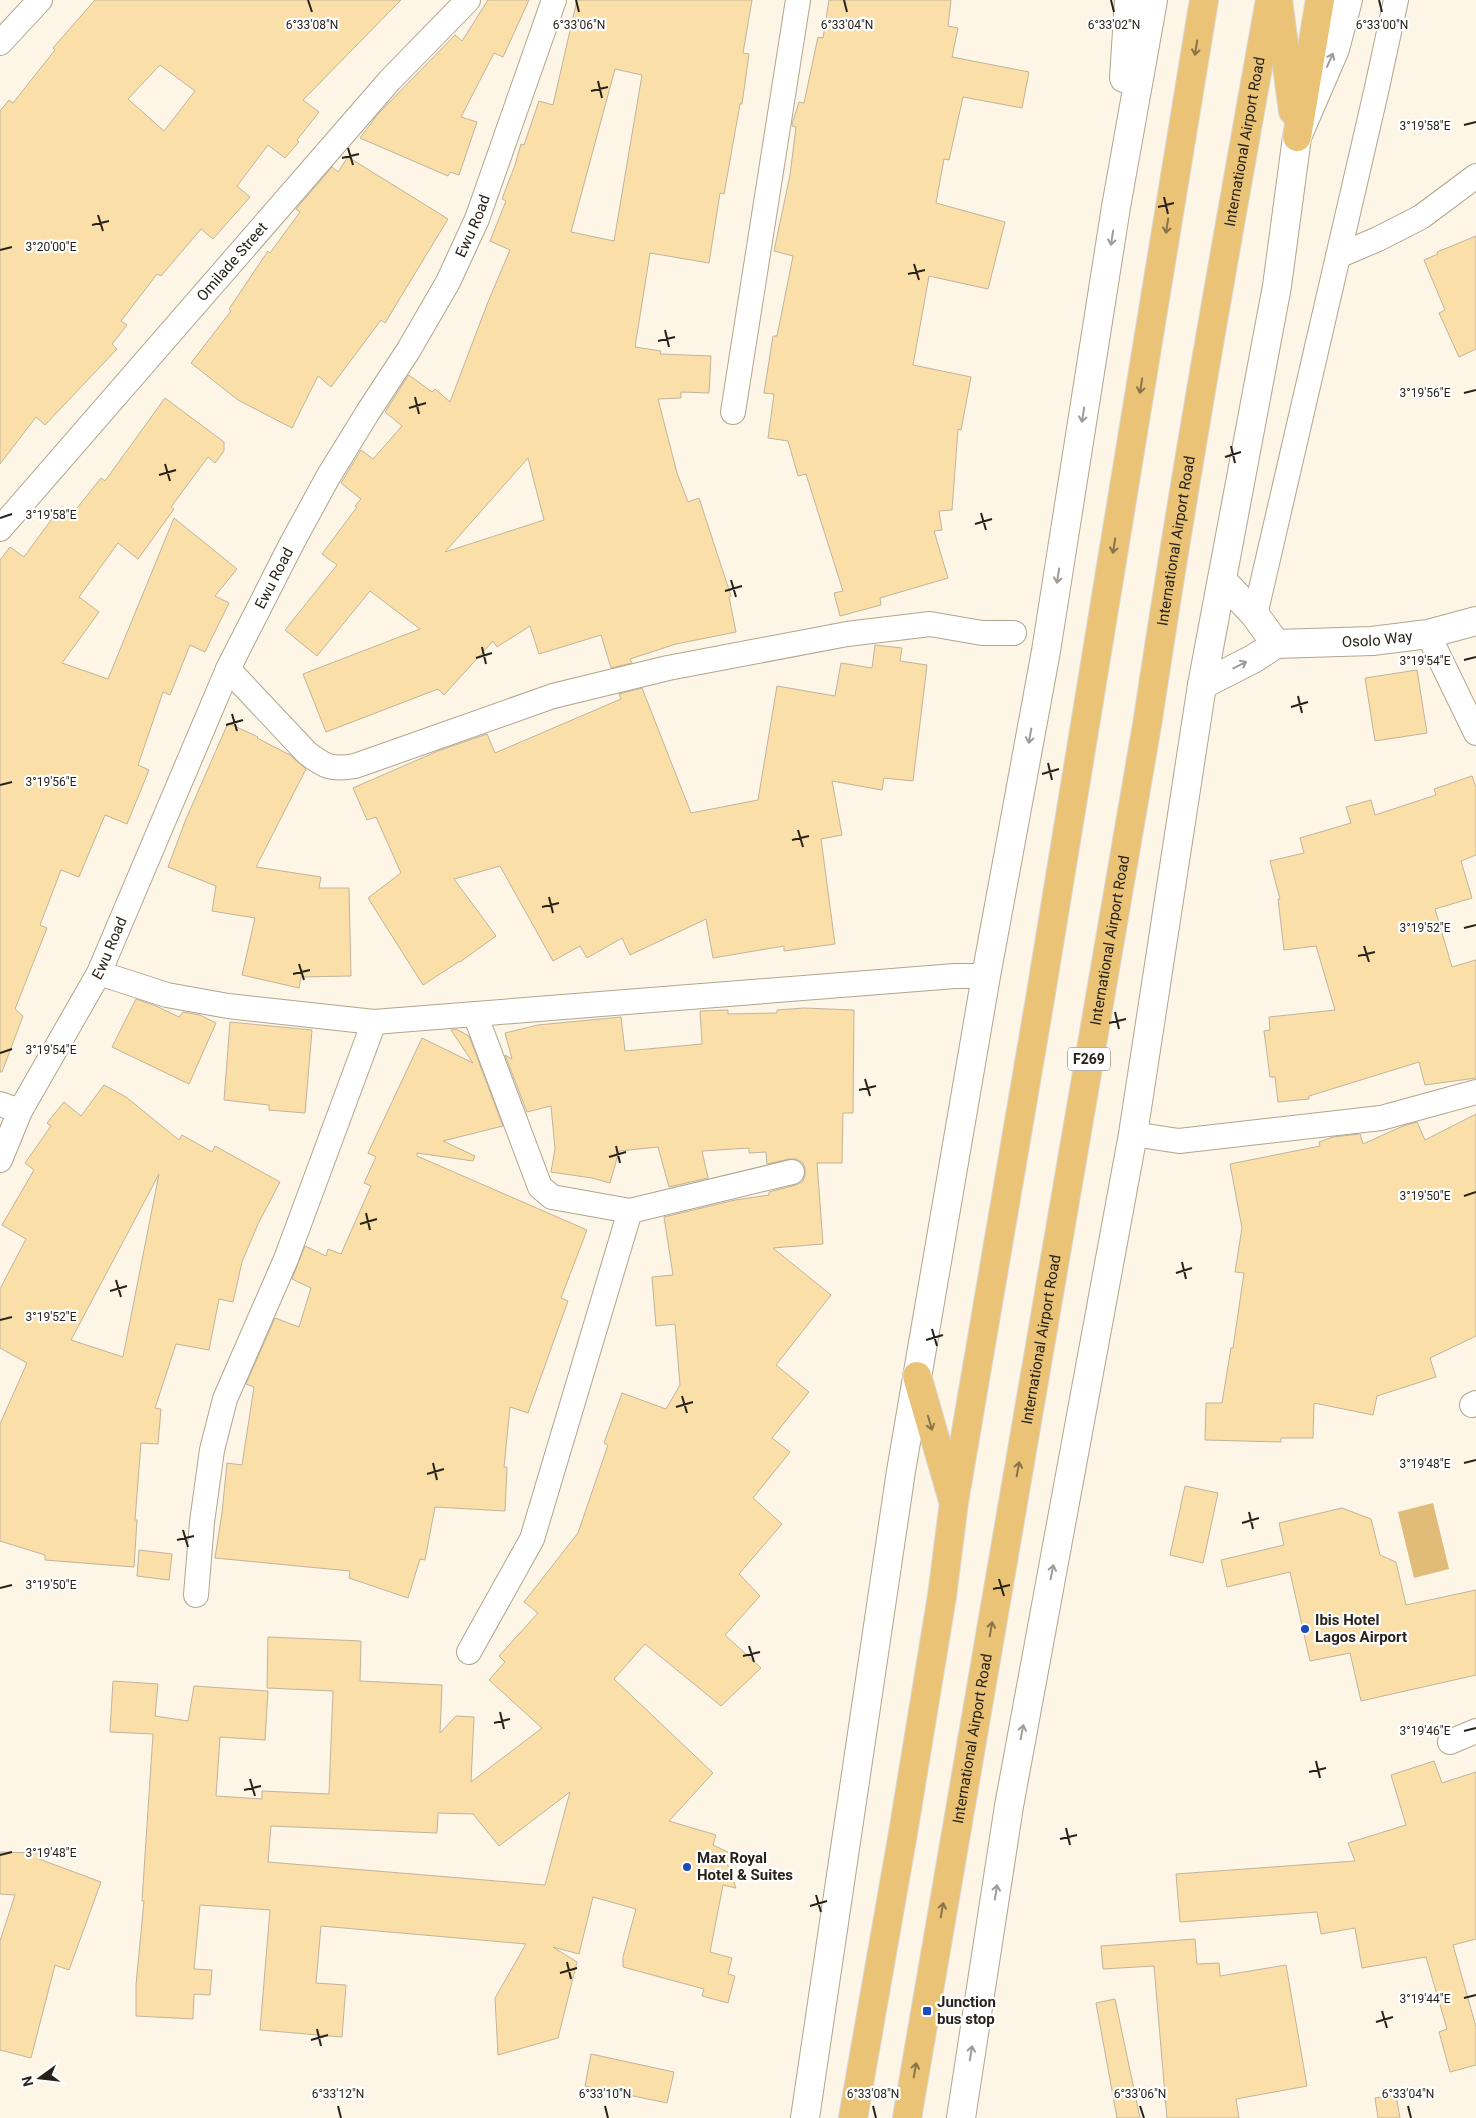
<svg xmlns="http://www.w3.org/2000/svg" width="1476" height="2118" font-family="Roboto,sans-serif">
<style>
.water{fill:#e0bc78}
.building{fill:#fbdfa8;stroke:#c1b49c;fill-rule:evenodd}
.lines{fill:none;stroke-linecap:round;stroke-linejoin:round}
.minor-casing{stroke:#b2a58e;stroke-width:26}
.secondary-casing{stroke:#b2a58e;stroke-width:30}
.motorway-casing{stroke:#d8d7d6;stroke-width:30}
.minor{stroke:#fff;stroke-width:24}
.secondary{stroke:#fff;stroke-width:28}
.motorway{stroke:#eac376;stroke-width:28}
.oneway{stroke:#897348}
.oneway2{stroke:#9e9c98}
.ticks{fill:none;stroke:#28231a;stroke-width:2}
.poi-dot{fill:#1b4cb9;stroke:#fff;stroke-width:2}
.labels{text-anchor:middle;stroke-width:4.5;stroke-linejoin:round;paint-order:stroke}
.shield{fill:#fff;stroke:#68655f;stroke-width:1}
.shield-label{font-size:14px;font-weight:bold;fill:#28231a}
.street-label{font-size:15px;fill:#28231a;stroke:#fff}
.poi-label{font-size:15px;font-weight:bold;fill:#28231a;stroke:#fff;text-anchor:start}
.ticks-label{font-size:12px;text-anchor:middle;fill:#28231a;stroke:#fff;stroke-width:4.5;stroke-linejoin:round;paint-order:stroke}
</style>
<rect width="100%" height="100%" fill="#fdf5e6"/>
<polygon class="water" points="1433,1503 1449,1569 1414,1578 1398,1512"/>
<g class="building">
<path d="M 95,0 L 401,0 L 303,100 L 319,112 L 297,140 L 299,142 L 285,158 L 268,145 L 237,186 L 250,197 L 213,239 L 201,229 L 161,276 L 157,274 L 121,321 L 127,325 L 112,344 L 117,349 L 45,425 L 36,417 L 0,464 L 0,111 L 9,100 L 13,103 L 55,50 L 53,48 ZM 160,65 L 195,91 L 164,131 L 128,99 Z"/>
<polygon points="488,0 529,0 503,57 494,53 461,117 477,122 459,175 450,172 448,176 360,138 378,114 455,35 462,41"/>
<path d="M 577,0 L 752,0 L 743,53 L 749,54 L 742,104 L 740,104 L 724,194 L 720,193 L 709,263 L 650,253 L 635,347 L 661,351 L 660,354 L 711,356 L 709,393 L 681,392 L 681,398 L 658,399 L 677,473 L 688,502 L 699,498 L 731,596 L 729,597 L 736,632 L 676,644 L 630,659 L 632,663 L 611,668 L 601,635 L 539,654 L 530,626 L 497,647 L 493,641 L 444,695 L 438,689 L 326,732 L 303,674 L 420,629 L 370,591 L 317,656 L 285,630 L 337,565 L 322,554 L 357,507 L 355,506 L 361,499 L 341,483 L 361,450 L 373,459 L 402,426 L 385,412 L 404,382 L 409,375 L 432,392 L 435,389 L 450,402 L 488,302 L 510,250 L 490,241 L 506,201 L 502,199 L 515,165 L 521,144 L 524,145 L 539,101 L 553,105 ZM 615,69 L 642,75 L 614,241 L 571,232 ZM 528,458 L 544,520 L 445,552 Z"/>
<polygon points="829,0 951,0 948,26 958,28 952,57 1029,72 1022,108 963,97 949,160 944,159 936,203 1005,222 988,289 929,276 913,365 971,377 961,430 958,429 952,510 939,511 942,530 934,531 948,578 880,598 881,605 840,616 834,593 843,591 806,474 798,476 788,441 768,438 774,394 764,393 773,336 777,336 793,256 774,251 790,175 796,127 792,126 792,124 799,102 804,103 818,37 823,38"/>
<polygon points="348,157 448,219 385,323 381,320 331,387 318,376 292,428 238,400 191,363 231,311 229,309 268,251 270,253 300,212 296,209 332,167 338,172"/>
<polygon points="1476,236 1476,349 1459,357 1439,313 1445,310 1424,260 1438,254 1437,252"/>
<polygon points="165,398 224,442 224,451 215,463 208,457 171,507 174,509 138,559 118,543 79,597 99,612 62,663 108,679 174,518 237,569 215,596 229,603 205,652 190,645 170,695 163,692 138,765 149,770 127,824 105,815 79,877 61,870 40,925 47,928 15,1009 23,1016 2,1072 0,1072 0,560 10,547 24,557 59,509 70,517 101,478 105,481"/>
<polygon points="875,645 902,648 900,661 927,665 913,781 884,778 882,790 832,781 842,835 821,839 835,944 784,951 784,946 713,958 706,919 630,955 622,938 587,958 580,946 553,961 500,866 454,879 496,936 460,962 460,961 423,985 368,898 401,873 376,817 367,820 353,788 438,751 487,734 495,753 621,699 619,694 642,688 691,813 758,800 777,686 835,696 841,663 872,668"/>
<polygon points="1417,670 1427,733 1375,741 1365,678"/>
<polygon points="228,723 258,737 257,738 290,755 306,769 256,867 321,877 319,888 349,888 351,976 301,977 299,988 242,975 255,918 212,911 216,886 168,867 186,819"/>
<polygon points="1472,776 1476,787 1476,855 1461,861 1472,898 1435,909 1452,967 1476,960 1476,1078 1425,1085 1419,1062 1309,1096 1309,1099 1278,1102 1275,1077 1270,1077 1264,1031 1270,1030 1269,1017 1335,1010 1316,946 1284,950 1278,899 1280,899 1270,861 1304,853 1300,838 1351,823 1346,807 1371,800 1375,815 1436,795 1434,789"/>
<polygon points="136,999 156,1006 179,1017 183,1012 200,1015 216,1023 189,1084 112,1047"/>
<path d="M 804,1008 L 854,1010 L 853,1113 L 843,1113 L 842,1163 L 817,1163 L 823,1244 L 773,1248 L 831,1295 L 776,1365 L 809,1392 L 772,1438 L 790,1452 L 753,1498 L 782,1524 L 739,1574 L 760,1596 L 725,1635 L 761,1668 L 721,1706 L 645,1644 L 614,1679 L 713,1773 L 669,1821 L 716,1835 L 713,1845 L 734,1855 L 727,1863 L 736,1888 L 723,1885 L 710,1952 L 732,1958 L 728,1974 L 735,1976 L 728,2003 L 702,1996 L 704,1989 L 623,1967 L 623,1957 L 636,1909 L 593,1897 L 579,1954 L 553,1947 L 577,1962 L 558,2038 L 498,2055 L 495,1998 L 526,1944 L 321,1926 L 316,1983 L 346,1985 L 342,2037 L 260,2030 L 270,1910 L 200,1905 L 194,1969 L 212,1970 L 210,1995 L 194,1994 L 193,2019 L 136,2016 L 136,1985 L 144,1901 L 142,1901 L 153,1734 L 110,1732 L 113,1681 L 158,1684 L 155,1716 L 188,1721 L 194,1686 L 268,1691 L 265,1740 L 220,1737 L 216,1796 L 262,1799 L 262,1791 L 329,1794 L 333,1691 L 267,1688 L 268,1637 L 361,1641 L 360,1681 L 442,1685 L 440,1733 L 456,1716 L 474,1717 L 471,1782 L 542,1728 L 489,1680 L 505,1662 L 499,1656 L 538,1613 L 524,1602 L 578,1533 L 608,1445 L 604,1443 L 622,1393 L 666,1409 L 680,1385 L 675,1324 L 656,1326 L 652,1277 L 673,1275 L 664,1217 L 735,1200 L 769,1195 L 769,1192 L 796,1185 L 802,1182 L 805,1176 L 805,1168 L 802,1162 L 796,1159 L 789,1159 L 767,1164 L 766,1152 L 749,1153 L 749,1148 L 702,1151 L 708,1178 L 669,1187 L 658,1147 L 619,1151 L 610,1183 L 592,1178 L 551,1172 L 555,1149 L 551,1106 L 527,1112 L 505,1055 L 512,1059 L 505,1033 L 538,1025 L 621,1017 L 625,1051 L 702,1044 L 700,1011 L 728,1010 L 728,1014 L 777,1013 L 777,1010 ZM 570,1792 L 545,1885 L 268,1862 L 271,1826 L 437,1833 L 438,1813 L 473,1814 L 499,1846 Z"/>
<polygon points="230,1022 312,1030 305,1113 269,1110 269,1105 224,1100"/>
<polygon points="456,1029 469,1036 503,1126 443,1141 475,1156 473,1161 417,1153 417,1156 587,1230 561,1298 568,1301 528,1413 510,1407 504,1467 507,1467 505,1511 435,1507 425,1560 420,1559 408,1598 349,1578 350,1571 215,1558 222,1513 227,1463 242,1465 254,1387 246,1384 275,1318 299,1327 311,1288 292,1279 305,1246 326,1256 328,1249 341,1254 371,1186 364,1183 376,1157 368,1153 422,1038 473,1063 451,1030"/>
<path d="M 104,1085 L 126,1097 L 179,1140 L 182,1135 L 212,1152 L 215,1146 L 280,1182 L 258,1224 L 242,1262 L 233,1302 L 219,1299 L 209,1350 L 176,1344 L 155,1408 L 161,1409 L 158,1444 L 141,1443 L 135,1520 L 137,1520 L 134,1567 L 45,1560 L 45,1555 L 0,1541 L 0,1424 L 27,1363 L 0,1348 L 0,1289 L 26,1239 L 2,1225 L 34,1170 L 25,1163 L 51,1126 L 47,1123 L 64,1102 L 81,1116 ZM 159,1174 L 123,1357 L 71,1340 Z"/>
<polygon points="1476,1114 1476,1336 1430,1358 1436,1377 1377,1396 1373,1415 1314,1403 1313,1438 1281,1438 1281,1442 1205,1440 1206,1403 1222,1403 1231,1348 1233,1348 1244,1273 1235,1272 1242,1228 1230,1164 1320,1146 1319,1142 1333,1137 1360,1134 1363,1144 1403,1126 1417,1122 1425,1140"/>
<polygon points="1185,1486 1218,1493 1203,1563 1170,1555"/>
<polygon points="1342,1508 1371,1519 1380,1555 1396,1562 1406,1605 1476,1590 1476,1675 1361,1701 1350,1653 1310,1661 1290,1572 1227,1587 1221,1560 1284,1545 1279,1523"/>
<polygon points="139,1550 172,1554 169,1580 137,1576"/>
<polygon points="1434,1761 1442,1783 1476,1772 1476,1939 1453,1945 1476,2027 1476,2065 1450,2072 1439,2032 1447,2029 1426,1957 1362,1968 1355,1928 1321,1934 1317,1912 1180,1922 1176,1874 1355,1861 1348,1843 1406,1825 1391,1775"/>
<polygon points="0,1852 39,1853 39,1859 101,1882 69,1970 55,1965 31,2058 0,2050 0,1941 15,1895 0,1894"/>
<polygon points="1195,1939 1197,1964 1219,1963 1220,1976 1286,1965 1307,2086 1236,2099 1239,2118 1167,2118 1154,1966 1103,1969 1101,1946"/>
<polygon points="1115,1999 1140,2118 1117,2118 1096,2003"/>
<polygon points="591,2054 674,2072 667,2103 585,2086"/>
<polygon points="1396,2095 1400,2118 1378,2118 1375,2098"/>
</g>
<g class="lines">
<g class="minor-casing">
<g id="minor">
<polyline points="0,43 40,0"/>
<polyline points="1338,256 1378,239 1421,217 1476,176"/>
<polyline points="733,412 798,0"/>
<path id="s1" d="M 0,529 L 390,80 L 468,0"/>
<polyline points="1255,615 1376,92 1396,0"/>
<polyline points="1428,634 1476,733"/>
<path d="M 228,669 L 307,753 C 325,767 332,770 355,766 L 553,696 L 668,668 L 847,634 L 930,624 L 982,633 L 1014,633"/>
<polyline points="99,973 167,995 228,1006 374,1022 955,976 986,976"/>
<polyline points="475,1014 540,1187 552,1197 630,1211 792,1172"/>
<polyline points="0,1104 20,1111"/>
<polyline points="1133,1134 1179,1141 1381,1118 1476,1092"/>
<path id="s2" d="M 0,1160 L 20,1111 L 99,973 L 228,669 L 292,543 L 328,477 L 368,412 L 408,351 L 448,282 L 477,219 L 554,0"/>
<polyline points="1472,1405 1476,1403"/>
<polyline points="196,1595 202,1522 212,1450 225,1399 286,1259 374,1022"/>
<polyline points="469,1652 532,1539 630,1211"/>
<polyline points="1450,1742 1476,1731"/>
</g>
</g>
<g class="secondary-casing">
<g id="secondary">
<polyline points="1124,78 1129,0"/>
<polyline points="1222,580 1255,615 1276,644"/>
<path id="s3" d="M 1202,685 L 1253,659 L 1276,644 L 1372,641 L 1428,634 L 1476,621"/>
<polyline points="805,2118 901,1471 986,976 1046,651 1116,207 1153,0"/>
<polyline points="961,2118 1009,1806 1133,1134 1202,685 1277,286 1297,137 1335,49 1348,0"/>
</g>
</g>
<g class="motorway-casing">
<g id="motorway">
<polyline points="1278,0 1293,111"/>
<polyline points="1297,137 1320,0"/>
<polyline points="917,1376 952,1497"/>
<polyline points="853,2118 903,1833 942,1596 954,1502 1040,999 1204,0"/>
<path id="s4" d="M 907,2118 L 1148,719 C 1184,479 1227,239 1270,0"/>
</g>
</g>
<use href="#minor" class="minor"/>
<use href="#secondary" class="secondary"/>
<use href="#motorway" class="motorway"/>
</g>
<defs><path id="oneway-shaft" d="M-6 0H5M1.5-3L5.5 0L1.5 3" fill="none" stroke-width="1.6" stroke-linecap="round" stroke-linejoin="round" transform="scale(1.25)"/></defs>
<g class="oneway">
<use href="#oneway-shaft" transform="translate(1196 48) rotate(99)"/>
<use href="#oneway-shaft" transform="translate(1167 226) rotate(99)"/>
<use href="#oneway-shaft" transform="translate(1141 386) rotate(99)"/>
<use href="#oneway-shaft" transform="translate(1114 546) rotate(99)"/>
<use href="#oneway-shaft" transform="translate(930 1423) rotate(74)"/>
<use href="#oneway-shaft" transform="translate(1018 1469) rotate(-80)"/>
<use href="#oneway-shaft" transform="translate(991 1629) rotate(-80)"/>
<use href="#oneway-shaft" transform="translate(942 1910) rotate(-80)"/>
<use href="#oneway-shaft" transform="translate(915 2070) rotate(-80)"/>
</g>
<g class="oneway2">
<use href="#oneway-shaft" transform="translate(1330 60) rotate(-66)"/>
<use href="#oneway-shaft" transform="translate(1112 238) rotate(99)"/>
<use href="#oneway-shaft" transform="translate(1083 415) rotate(99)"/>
<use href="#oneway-shaft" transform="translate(1058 576) rotate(99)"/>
<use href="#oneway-shaft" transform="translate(1240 665) rotate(-27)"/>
<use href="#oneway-shaft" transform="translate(1030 736) rotate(100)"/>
<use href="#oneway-shaft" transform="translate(1052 1572) rotate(-79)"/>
<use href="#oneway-shaft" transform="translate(1022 1732) rotate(-79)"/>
<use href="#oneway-shaft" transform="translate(996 1892) rotate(-81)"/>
<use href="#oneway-shaft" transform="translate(971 2053) rotate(-81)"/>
</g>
<path class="ticks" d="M 308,0 L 312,12M 576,0 L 579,12M 844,0 L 847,12M 1111,0 L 1114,12M 1379,0 L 1382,12M 598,81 L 602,98M 591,91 L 608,87M 1464,125 L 1476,122M 348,148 L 353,165M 342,158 L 359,154M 1164,197 L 1168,214M 1158,207 L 1174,203M 98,215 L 103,231M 92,225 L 109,221M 0,250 L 12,247M 914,264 L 919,280M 908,274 L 925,270M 665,330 L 669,347M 658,341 L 675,337M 1464,393 L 1476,390M 415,397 L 419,414M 409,408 L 426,403M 1231,446 L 1235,463M 1225,457 L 1241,452M 165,464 L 170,481M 159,475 L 176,470M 981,513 L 986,530M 0,518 L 12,514M 975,524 L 992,519M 731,580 L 736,597M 725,591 L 742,586M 482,647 L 486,664M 476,658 L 492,653M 1464,660 L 1476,657M 1298,696 L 1302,713M 1291,707 L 1308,702M 232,714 L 237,731M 226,725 L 243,720M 1048,763 L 1052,780M 1042,774 L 1059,769M 0,785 L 12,782M 798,830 L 803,847M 792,840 L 809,836M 549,897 L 553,913M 542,907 L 559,903M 1464,928 L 1476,925M 1364,946 L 1369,962M 1358,956 L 1375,952M 299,964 L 304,980M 293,974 L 310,970M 1115,1012 L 1119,1029M 1109,1023 L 1126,1019M 0,1053 L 12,1049M 865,1079 L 870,1096M 859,1090 L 876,1086M 616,1146 L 620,1163M 609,1157 L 626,1152M 1464,1196 L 1476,1192M 366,1213 L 370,1230M 360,1224 L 377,1219M 1182,1262 L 1186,1279M 1176,1273 L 1192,1268M 116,1280 L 121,1297M 110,1291 L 127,1286M 0,1320 L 12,1317M 932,1329 L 937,1346M 926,1340 L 943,1335M 682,1396 L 687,1413M 676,1407 L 693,1402M 433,1463 L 437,1480M 1464,1463 L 1476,1460M 427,1474 L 444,1469M 1249,1512 L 1253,1529M 1242,1523 L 1259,1518M 183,1530 L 188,1547M 177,1540 L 194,1536M 999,1579 L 1004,1596M 0,1588 L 12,1585M 993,1589 L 1010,1585M 749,1646 L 754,1662M 743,1656 L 760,1652M 500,1712 L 504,1729M 494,1723 L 510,1719M 1464,1731 L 1476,1728M 1316,1761 L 1320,1778M 1309,1772 L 1326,1768M 250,1779 L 255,1796M 244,1790 L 261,1786M 1066,1828 L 1070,1845M 1060,1839 L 1077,1835M 0,1855 L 12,1852M 816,1895 L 821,1912M 810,1906 L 827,1901M 567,1962 L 571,1979M 560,1973 L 577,1968M 1464,1998 L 1476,1995M 1382,2011 L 1387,2028M 1376,2022 L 1393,2017M 317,2029 L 321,2046M 311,2040 L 328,2035M 338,2106 L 341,2118M 605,2106 L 608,2118M 873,2106 L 876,2118M 1140,2106 L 1144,2118M 1408,2106 L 1411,2118"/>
<g class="poi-dot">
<circle cx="1305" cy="1629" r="5"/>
<circle cx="687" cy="1867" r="5"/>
<rect x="922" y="2006" width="10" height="10" rx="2.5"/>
</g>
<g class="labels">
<rect class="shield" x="1068" y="1047.5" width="42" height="23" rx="4"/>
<g class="shield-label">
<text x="1089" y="1064">F269</text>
</g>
<g class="street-label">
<text dy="5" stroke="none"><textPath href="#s4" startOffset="2005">International Airport Road</textPath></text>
<text dy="5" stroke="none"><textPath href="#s2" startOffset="1049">Ewu Road</textPath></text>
<text dy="5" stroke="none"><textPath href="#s1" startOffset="354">Omilade Street</textPath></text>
<text dy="5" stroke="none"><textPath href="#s4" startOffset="1600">International Airport Road</textPath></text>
<text dy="5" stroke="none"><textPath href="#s2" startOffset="644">Ewu Road</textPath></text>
<text dy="5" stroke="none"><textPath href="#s3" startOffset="186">Osolo Way</textPath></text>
<text dy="5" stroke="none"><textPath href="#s4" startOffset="1195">International Airport Road</textPath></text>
<text dy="5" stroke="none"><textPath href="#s2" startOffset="239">Ewu Road</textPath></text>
<text dy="5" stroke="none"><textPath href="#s4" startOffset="790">International Airport Road</textPath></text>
<text dy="5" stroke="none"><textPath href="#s4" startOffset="385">International Airport Road</textPath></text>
</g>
<g class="poi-label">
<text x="1315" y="1625">Ibis Hotel<tspan x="1315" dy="17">Lagos Airport</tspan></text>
<text x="697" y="1863">Max Royal<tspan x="697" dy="17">Hotel &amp; Suites</tspan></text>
<text x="937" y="2007">Junction<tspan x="937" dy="17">bus stop</tspan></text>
</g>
</g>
<g class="ticks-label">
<text x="1114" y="29">6°33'02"N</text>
<text x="1382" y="29">6°33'00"N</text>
<text x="312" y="29">6°33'08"N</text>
<text x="579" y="29">6°33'06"N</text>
<text x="847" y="29">6°33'04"N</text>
<text x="1425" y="130">3°19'58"E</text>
<text x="51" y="251">3°20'00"E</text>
<text x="1425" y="397">3°19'56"E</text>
<text x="51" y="519">3°19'58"E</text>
<text x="1425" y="665">3°19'54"E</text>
<text x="51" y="786">3°19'56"E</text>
<text x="1425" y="932">3°19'52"E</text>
<text x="51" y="1054">3°19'54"E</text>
<text x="1425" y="1200">3°19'50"E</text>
<text x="51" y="1321">3°19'52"E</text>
<text x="1425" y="1468">3°19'48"E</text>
<text x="51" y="1589">3°19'50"E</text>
<text x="1425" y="1735">3°19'46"E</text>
<text x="51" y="1857">3°19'48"E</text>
<text x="1425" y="2003">3°19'44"E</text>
<text x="338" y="2098">6°33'12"N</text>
<text x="605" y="2098">6°33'10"N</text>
<text x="873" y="2098">6°33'08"N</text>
<text x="1140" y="2098">6°33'06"N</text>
<text x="1408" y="2098">6°33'04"N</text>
</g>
<g transform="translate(40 2078) rotate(255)" stroke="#ffffff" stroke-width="4" paint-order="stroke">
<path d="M0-4L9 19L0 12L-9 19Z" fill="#28231a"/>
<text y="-8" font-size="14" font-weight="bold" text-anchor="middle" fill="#28231a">N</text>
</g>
</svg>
